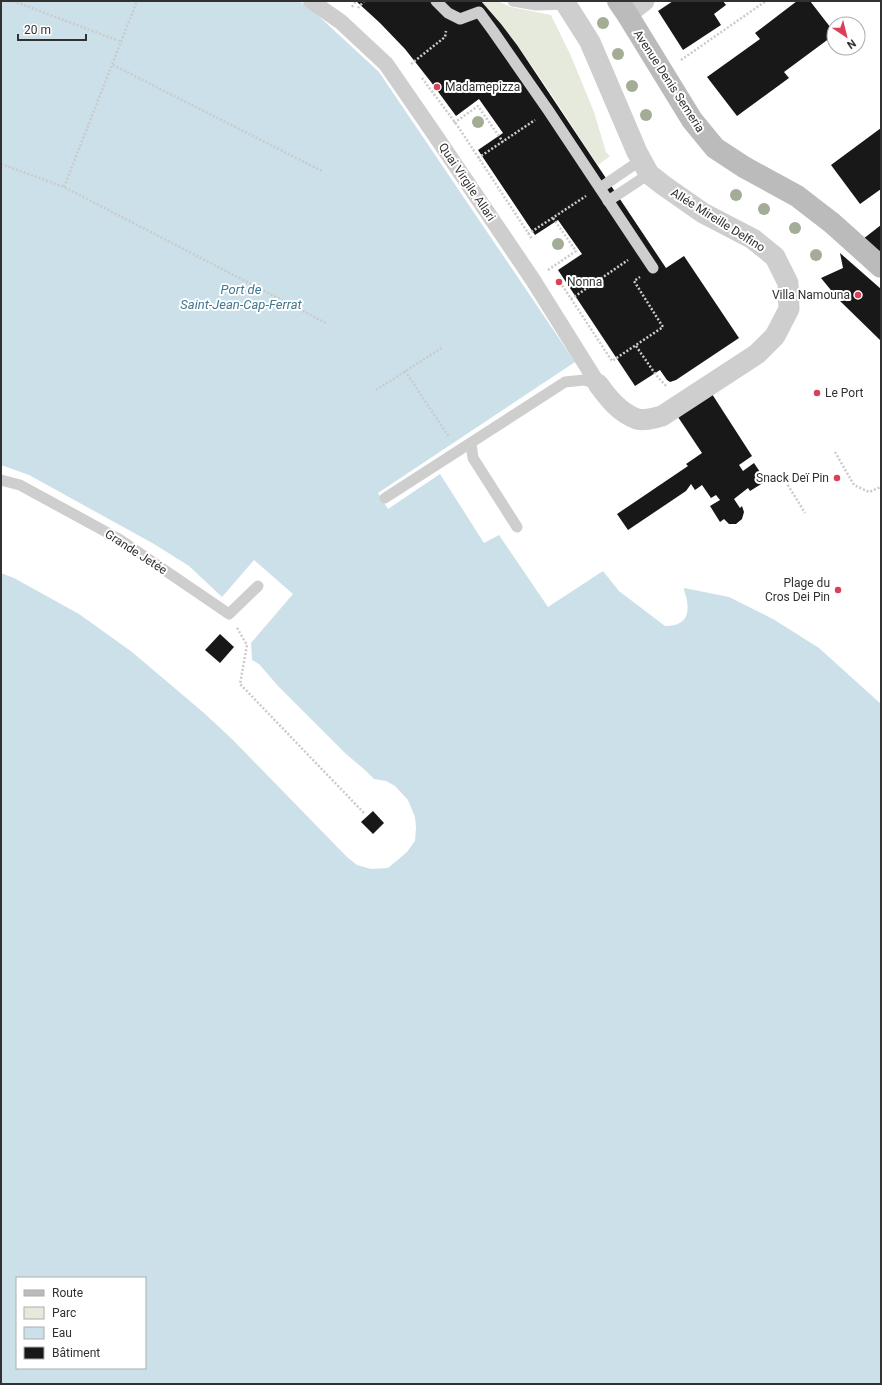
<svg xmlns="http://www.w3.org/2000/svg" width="882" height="1385" font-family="Roboto,sans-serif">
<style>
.green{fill:#e5eadd}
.water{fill:#cbe0e9;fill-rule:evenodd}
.building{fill:#181818}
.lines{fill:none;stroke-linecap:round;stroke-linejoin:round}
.path{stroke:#cbcbcb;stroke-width:2.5;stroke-dasharray:2 2;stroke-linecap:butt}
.service{stroke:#cecece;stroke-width:11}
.pedestrian{stroke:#cecece;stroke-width:16}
.minor{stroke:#cecece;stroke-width:21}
.secondary{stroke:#bbb;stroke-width:22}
.tree{fill:#a3ad96}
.poi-dot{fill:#db4057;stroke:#fff;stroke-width:1.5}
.labels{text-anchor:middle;stroke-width:4;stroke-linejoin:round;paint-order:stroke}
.street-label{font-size:12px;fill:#313131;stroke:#fff}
.poi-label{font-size:12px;fill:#313131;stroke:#fff;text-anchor:start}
.water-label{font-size:13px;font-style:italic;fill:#43778f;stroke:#fff}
</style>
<rect width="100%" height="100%" fill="#fff"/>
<path class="green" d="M 481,1 L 497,1 L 511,7 L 551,15 L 571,56 L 594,112 L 606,152 L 610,156 L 598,165 C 561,110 526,51 481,1 Z"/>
<path class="water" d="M 1,1 L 299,1 L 310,8 L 379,72 L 575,362 L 378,493 L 388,509 L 440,474 L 484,543 L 499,535 L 548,607 L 603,571 L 619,591 L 665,626 C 682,626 690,619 687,601 C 687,597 684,593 684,588 L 729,597 L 773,619 L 819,648 L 881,704 L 881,1384 L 1,1384 L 1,573 L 14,578 L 79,614 L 132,652 L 204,713 L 232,739 L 347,857 L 357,865 L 371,869 L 388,868 L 407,852 L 415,841 L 416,827 L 415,817 L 408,800 L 395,786 L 386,781 L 374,779 L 365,770 L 346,754 L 278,686 L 259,664 L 252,660 L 251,643 L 293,594 L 254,560 L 222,597 L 189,566 L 154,544 L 29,475 L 1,465 ZM 17,1278 L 145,1278 L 145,1368 L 17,1368 Z"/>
<g class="building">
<polygon points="356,1 481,1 501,24 517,45 666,268 684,256 739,338 676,380 670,382 667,380 660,370 635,386 558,270 582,254 558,220 535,235 478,150 503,133 479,99 456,116 431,82 405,49 380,23"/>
<polygon points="673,1 723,1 726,5 714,14 721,25 683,50 658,11"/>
<polygon points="797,1 810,1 834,32 834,35 784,72 789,78 737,116 707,77 760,39 755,33"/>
<polygon points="881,128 881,189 860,204 831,165"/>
<polygon points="881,225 881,255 863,239"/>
<polygon points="840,253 881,289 881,341 839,300 821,278 843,268"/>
<polygon points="712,394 752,456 739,465 743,471 754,463 766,481 750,491 748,488 734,499 740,508 742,506 744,512 742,519 736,524 729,524 724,519 720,522 710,506 720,500 716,495 711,498 702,485 695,490 691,484 686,491 628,530 617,514 688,466 686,464 702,453 678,417"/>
<polygon points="220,634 234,647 220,663 205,650"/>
<polygon points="373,811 384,823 373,834 361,822"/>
</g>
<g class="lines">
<g class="path">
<polyline points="13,1 122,42"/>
<polyline points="352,7 356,1"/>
<polyline points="358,8 364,1"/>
<polyline points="681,60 766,1"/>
<polyline points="411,64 445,37 446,31"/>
<polyline points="113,65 322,171"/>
<polyline points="422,78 457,125 532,239"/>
<polyline points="454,123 478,106 503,142"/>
<polyline points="478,158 535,120"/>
<polyline points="1,164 64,187 326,323"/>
<polyline points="64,187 137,1"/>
<polyline points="528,234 586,196"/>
<polyline points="548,270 576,251 553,218"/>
<polyline points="560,282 612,361 663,327 634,281 640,277"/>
<polyline points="571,299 628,260"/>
<polyline points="636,346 656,375 667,387"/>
<polyline points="405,371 449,437"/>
<polyline points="376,390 443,347"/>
<polyline points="835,452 854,485 869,492 881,487"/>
<polyline points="797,476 786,482 805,513"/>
<polyline points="237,628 247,645 240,684 365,814"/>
</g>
<g class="service">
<polyline points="436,1 448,13 460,19 479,12 493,31 548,110 653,268"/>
<polyline points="513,1 536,5 566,4"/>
<polyline points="600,188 641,160"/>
<polyline points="608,201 649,174"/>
<polyline points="471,443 473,458 517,527"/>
<polyline points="1,480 20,485 119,539 229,614 258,586"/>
<polyline points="385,498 565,382 584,380 598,384"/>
</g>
<polyline class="pedestrian" points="311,1 341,22 386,64 435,135 533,280 598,384"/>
<g class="minor">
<path d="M 564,1 L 590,42 L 637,152 L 649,174 L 663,185 L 703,213 L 753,239 L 775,257 L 788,283 L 789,309 L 775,336 L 757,354 L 662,416 C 654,418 645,421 637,419 C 620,413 608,398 598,384"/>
<polyline points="627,14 644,1"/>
</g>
<polyline class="secondary" points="618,1 627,14 692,120 715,148 744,167 797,196 832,223 881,267"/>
</g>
<g class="tree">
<circle cx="603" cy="23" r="6"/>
<circle cx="618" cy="54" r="6"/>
<circle cx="632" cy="86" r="6"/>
<circle cx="646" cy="115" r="6"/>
<circle cx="478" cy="122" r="6"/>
<circle cx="736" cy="195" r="6"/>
<circle cx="764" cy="209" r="6"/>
<circle cx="795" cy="228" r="6"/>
<circle cx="558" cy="244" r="6"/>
<circle cx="816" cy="255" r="6"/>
</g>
<g class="poi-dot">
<circle cx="437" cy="87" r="4"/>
<circle cx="559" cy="282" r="4"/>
<circle cx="858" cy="295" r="4"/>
<circle cx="817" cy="393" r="4"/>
<circle cx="837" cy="478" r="4"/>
<circle cx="838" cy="590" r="4"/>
</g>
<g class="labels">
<g class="street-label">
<text transform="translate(669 81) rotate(57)" y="4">Avenue Denis Semeria</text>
<text transform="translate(467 182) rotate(56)" y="4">Quai Virgile Allari</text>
<text transform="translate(718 220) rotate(32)" y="4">Allée Mireille Delfino</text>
<text transform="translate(136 552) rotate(33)" y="4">Grande Jetée</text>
</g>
<g class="poi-label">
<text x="445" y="91">Madamepizza</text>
<text x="567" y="286">Nonna</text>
<text x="850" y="299" text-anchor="end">Villa Namouna</text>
<text x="825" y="397">Le Port</text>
<text x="829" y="482" text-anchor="end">Snack Deï Pin</text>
<text x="830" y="587" text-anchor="end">Plage du<tspan x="830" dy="14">Cros Dei Pin</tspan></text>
</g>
<g class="water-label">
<text x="241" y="294">Port de<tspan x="241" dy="15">Saint-Jean-Cap-Ferrat</tspan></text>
</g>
</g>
<rect width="882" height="1385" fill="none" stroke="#313131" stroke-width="4"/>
<rect x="16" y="1277" width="130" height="92" fill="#ffffff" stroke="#adadad"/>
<rect x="24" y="1290" width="20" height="6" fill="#bbbbbb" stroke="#adadad"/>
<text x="52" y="1297" font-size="12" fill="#313131">Route</text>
<rect x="24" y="1307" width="20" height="12" fill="#e5eadd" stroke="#adadad"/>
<text x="52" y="1317" font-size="12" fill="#313131">Parc</text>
<rect x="24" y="1327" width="20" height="12" fill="#cbe0e9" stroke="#adadad"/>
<text x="52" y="1337" font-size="12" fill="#313131">Eau</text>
<rect x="24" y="1347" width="20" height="12" fill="#181818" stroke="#adadad"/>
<text x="52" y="1357" font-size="12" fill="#313131">Bâtiment</text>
<g transform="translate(846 36) rotate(145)"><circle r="19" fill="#ffffff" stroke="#adadad"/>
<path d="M0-3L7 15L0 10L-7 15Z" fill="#db4057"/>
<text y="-6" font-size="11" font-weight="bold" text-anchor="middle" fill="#313131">N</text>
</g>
<path d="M18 34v6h68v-6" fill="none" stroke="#313131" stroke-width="2"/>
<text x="24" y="34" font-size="12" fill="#313131" stroke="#ffffff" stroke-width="3" paint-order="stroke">20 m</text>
</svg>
